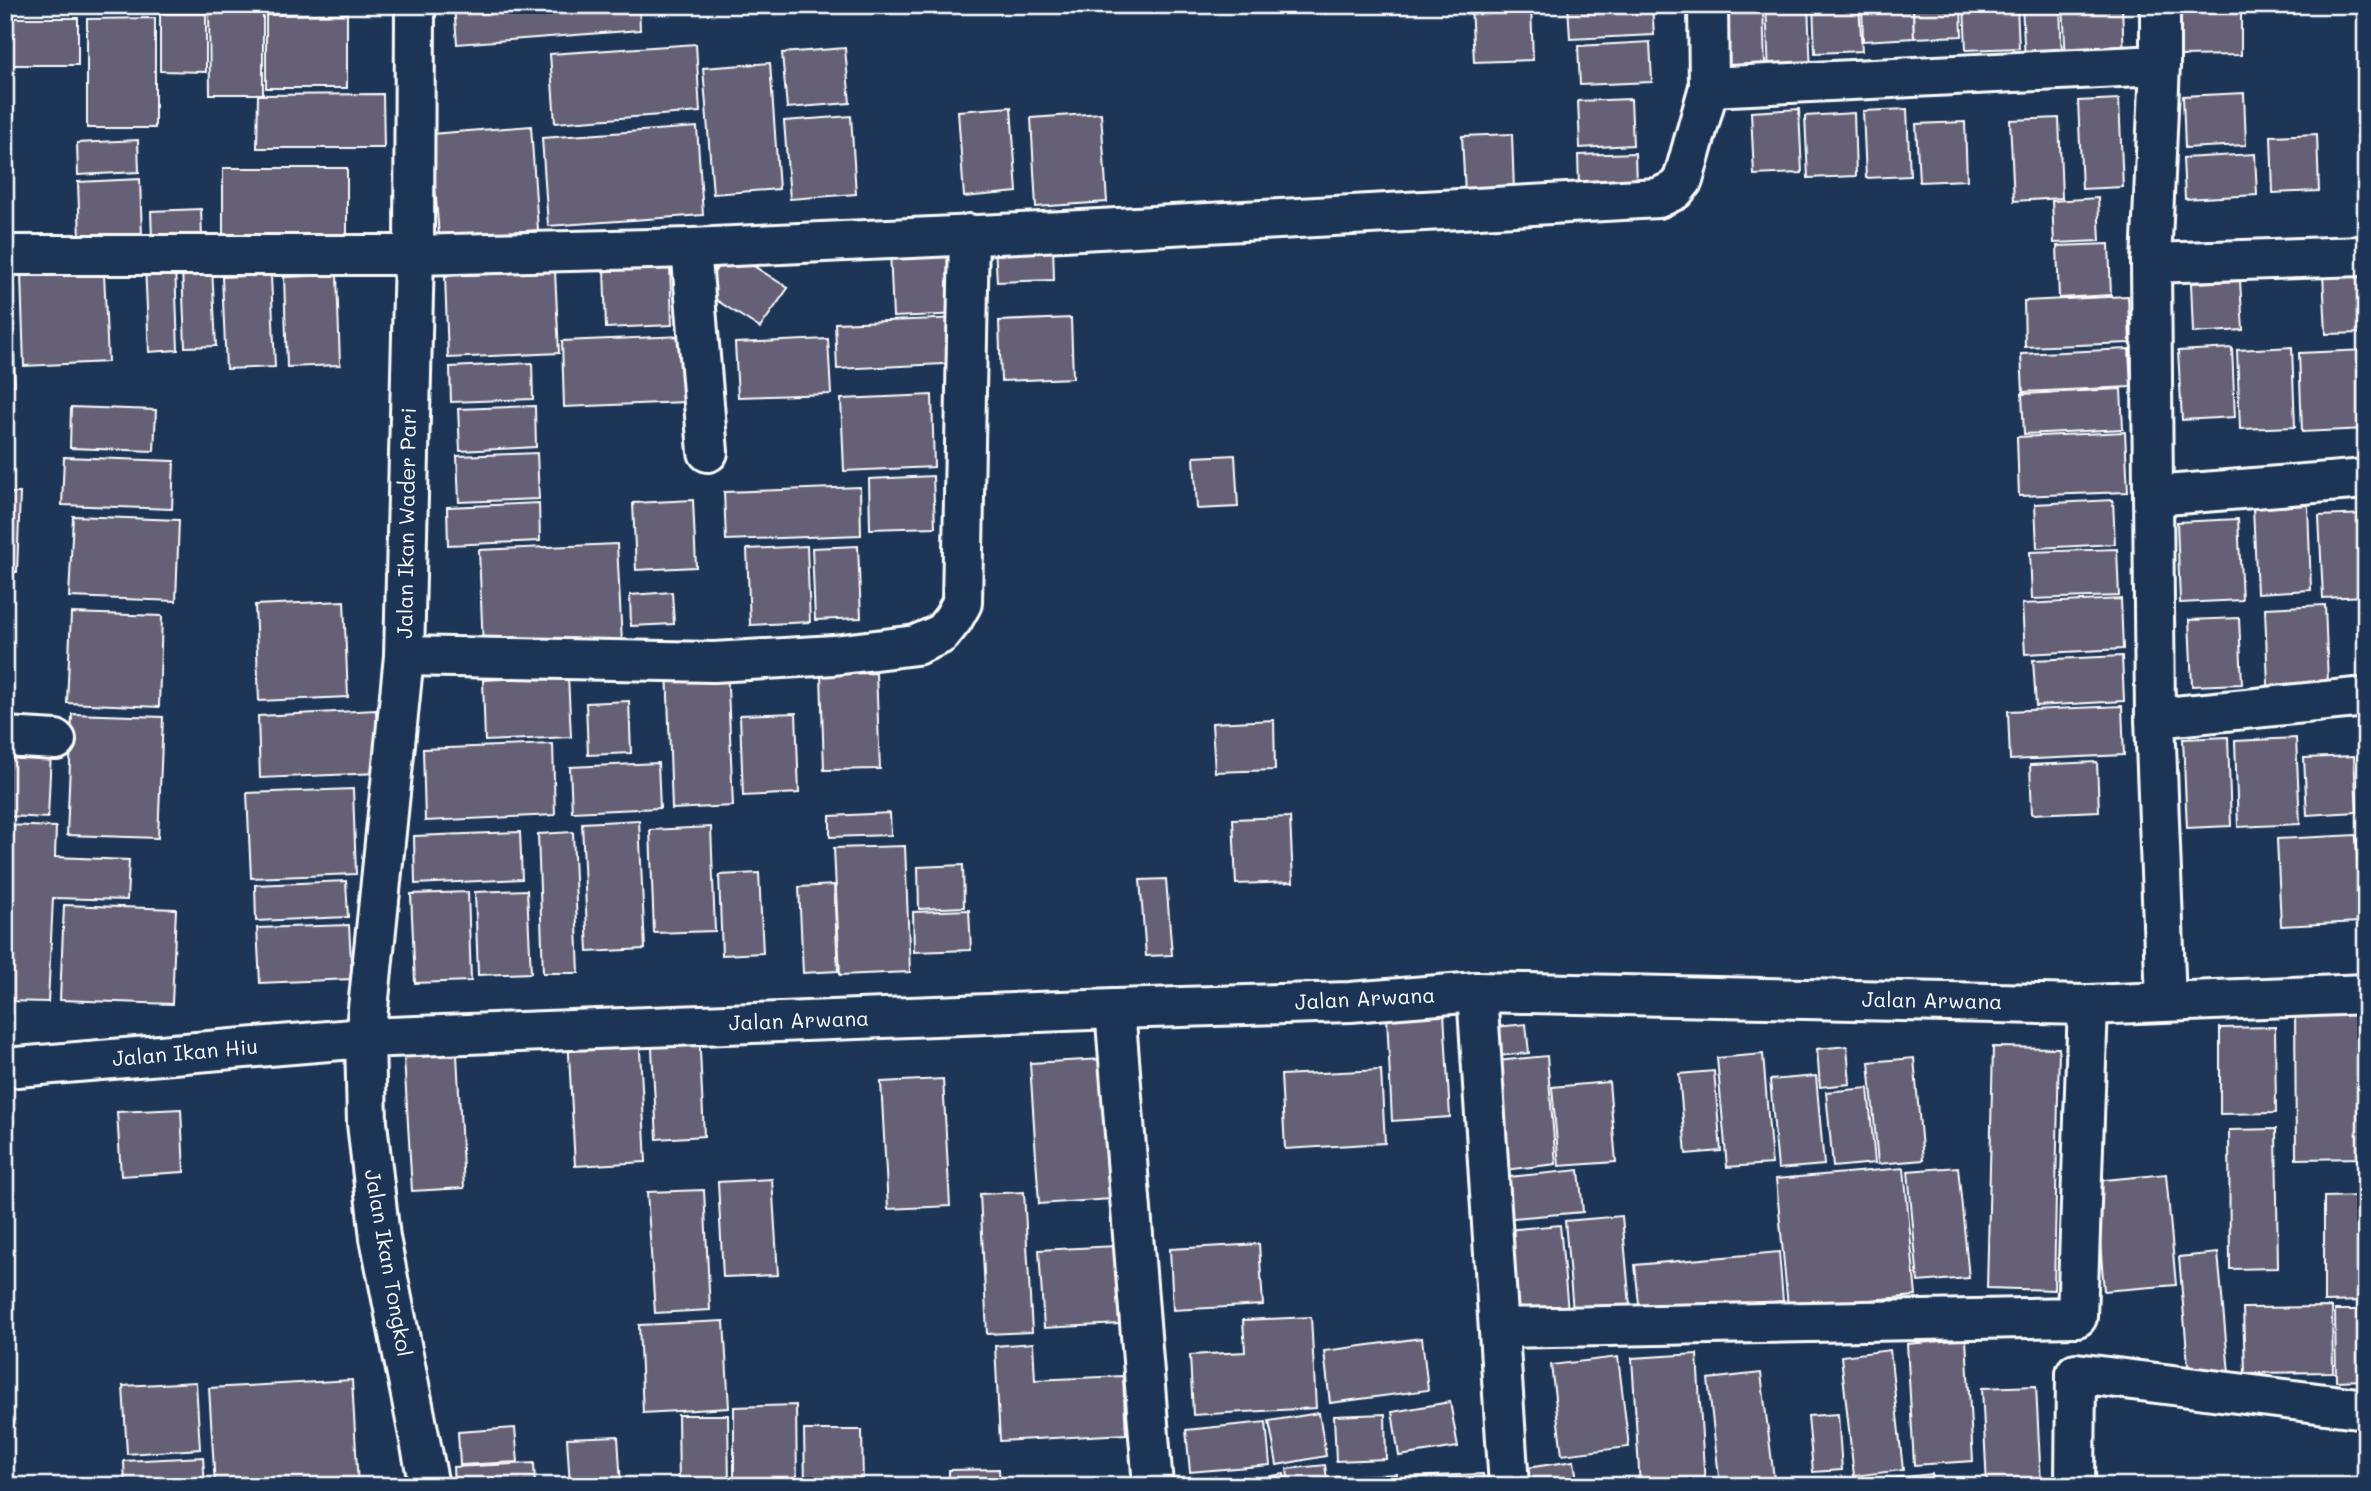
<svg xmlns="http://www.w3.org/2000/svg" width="2371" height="1491" font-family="Mali,sans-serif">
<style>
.building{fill:#666176;stroke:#fff;stroke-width:2}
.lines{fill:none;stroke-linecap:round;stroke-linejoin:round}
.minor-casing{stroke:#fff;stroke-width:44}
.tertiary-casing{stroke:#fff;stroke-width:44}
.minor{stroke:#1d3557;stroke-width:38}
.tertiary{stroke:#1d3557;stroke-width:38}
.labels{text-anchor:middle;stroke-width:7;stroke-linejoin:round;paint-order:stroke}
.street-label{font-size:21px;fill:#fff;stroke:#1d3557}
</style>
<rect width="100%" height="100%" fill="#1d3557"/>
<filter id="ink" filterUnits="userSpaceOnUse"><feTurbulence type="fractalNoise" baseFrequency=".0143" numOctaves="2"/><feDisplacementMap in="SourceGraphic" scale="14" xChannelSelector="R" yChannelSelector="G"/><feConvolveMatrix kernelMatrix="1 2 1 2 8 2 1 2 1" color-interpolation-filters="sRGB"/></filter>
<g filter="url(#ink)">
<g class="building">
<polygon points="454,5 639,5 640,30 457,44"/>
<polygon points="1471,5 1531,5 1533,60 1474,62"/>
<polygon points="1568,5 1652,5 1654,35 1570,39"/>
<polygon points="1712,5 1763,5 1765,66 1714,67"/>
<polygon points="1766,5 1808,5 1811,72 1769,74"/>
<polygon points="1813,5 1859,5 1862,51 1815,53"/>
<polygon points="1862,5 1913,5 1914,38 1863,41"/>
<polygon points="1913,5 1961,5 1962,36 1914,38"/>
<polygon points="1964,5 2017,5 2019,48 1966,50"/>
<polygon points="2022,5 2060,5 2062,59 2025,61"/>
<polygon points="2063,5 2122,5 2124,59 2066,61"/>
<polygon points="263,12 263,94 210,94 209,13"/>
<polygon points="2241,12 2241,55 2179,56 2178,13"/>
<polygon points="160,13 206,13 206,72 160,71"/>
<polygon points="347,14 347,88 266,88 266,15"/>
<rect x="5" y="18" width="73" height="47"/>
<polygon points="155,18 155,128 87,128 87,19"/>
<polygon points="1650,42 1652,82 1580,85 1578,46"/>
<polygon points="696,44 700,112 555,123 550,54"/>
<polygon points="845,48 850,103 787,108 782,53"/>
<polygon points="770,63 779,189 713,194 703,68"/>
<polygon points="2244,93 2246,145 2185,148 2183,96"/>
<polygon points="383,94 384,148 257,148 258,95"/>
<polygon points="1631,99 1633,145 1580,148 1578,101"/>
<polygon points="2119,99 2123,187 2082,189 2078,101"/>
<polygon points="2357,105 2366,105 2366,205 2361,205"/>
<polygon points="1011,107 1017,192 964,197 958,111"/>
<polygon points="1799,109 1802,173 1754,175 1751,112"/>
<polygon points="1907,109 1910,176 1866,178 1863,111"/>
<polygon points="1101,113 1107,202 1036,207 1031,118"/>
<polygon points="1854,113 1856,176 1808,178 1805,116"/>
<polygon points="851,116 856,194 790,199 784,121"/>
<polygon points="2059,118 2062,198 2014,201 2010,120"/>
<polygon points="1965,122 1967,180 1919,182 1916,124"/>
<polygon points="531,126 538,230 439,237 431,134"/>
<polygon points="697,127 703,215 548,226 542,138"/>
<polygon points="1512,134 1514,191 1465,193 1462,136"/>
<polygon points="2317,134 2319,191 2273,193 2271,136"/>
<polygon points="138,140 139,172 78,175 77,143"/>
<polygon points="1635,153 1636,185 1579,188 1578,155"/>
<polygon points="2255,154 2257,195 2185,199 2183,158"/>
<polygon points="223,168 347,168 347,234 223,235"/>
<polygon points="140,179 142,236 80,239 78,182"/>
<polygon points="2098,198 2100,241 2054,243 2052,201"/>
<polygon points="201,209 202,238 152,240 151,211"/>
<polygon points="1053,244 1054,280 997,282 995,246"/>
<polygon points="2109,244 2111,295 2059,298 2057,246"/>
<polygon points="959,248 962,314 893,317 890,251"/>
<polygon points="729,250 788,288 760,328 702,291"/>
<polygon points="175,264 178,350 149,352 145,265"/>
<polygon points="670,265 672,325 606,328 604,268"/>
<polygon points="212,267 216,346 185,347 182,268"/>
<polygon points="555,271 559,353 448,358 445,276"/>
<polygon points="104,272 108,362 24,366 21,275"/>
<polygon points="2366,272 2366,333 2326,334 2323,274"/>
<polygon points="11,273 15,385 5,385 5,274"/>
<polygon points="271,275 275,367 226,369 222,277"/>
<polygon points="337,275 340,365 287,367 284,277"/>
<polygon points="2240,281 2243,330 2193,333 2191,283"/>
<polygon points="2128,296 2130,343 2025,347 2024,301"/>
<polygon points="963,318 965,363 837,369 835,323"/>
<polygon points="1071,318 1073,378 1001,381 999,321"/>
<polygon points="683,336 685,402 564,407 562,341"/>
<polygon points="828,339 831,394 738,397 735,343"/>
<polygon points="2292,347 2295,427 2240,429 2237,350"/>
<polygon points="2232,348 2235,417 2182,420 2178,351"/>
<polygon points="2129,349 2131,387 2023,392 2021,354"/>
<polygon points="2366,350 2366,429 2302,432 2299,353"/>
<polygon points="532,363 533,399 451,402 450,367"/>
<polygon points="2121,389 2123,429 2024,434 2022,394"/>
<polygon points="932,395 934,467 844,471 841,399"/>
<polygon points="535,406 536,447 460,451 458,409"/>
<polygon points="71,407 156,410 154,451 70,448"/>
<polygon points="5,424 9,424 7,489 5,489"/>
<polygon points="2125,432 2128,492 2019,496 2017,437"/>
<polygon points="537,453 539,499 459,502 457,456"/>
<polygon points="1235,455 1238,507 1197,509 1194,457"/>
<polygon points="64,457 174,461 172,509 62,505"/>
<polygon points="933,476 935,527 870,529 869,479"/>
<polygon points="860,487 861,535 726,540 724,492"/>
<polygon points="5,493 20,493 17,572 5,572"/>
<polygon points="693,500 696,567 636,570 633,503"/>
<polygon points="2113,500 2115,544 2037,548 2035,504"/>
<polygon points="539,503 540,541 448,545 447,507"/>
<polygon points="2308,505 2311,590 2257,593 2253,508"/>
<polygon points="2366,514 2366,596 2323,598 2319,516"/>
<polygon points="73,516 179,520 176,601 69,597"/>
<polygon points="2238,519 2242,600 2180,603 2177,522"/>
<polygon points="617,544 622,643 483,649 479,550"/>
<polygon points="807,546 810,622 750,625 747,549"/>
<polygon points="858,546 861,618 815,620 812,548"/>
<polygon points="2117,549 2119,596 2032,599 2030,552"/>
<polygon points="672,592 674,624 631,626 630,595"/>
<polygon points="2121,599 2123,649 2025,654 2022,604"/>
<polygon points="344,601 348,697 259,701 255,605"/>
<polygon points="2325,605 2328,683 2268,686 2265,608"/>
<polygon points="71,613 162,616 159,707 67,703"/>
<polygon points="2239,618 2242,684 2192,686 2189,620"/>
<polygon points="2122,656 2124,701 2036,706 2033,660"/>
<polygon points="727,664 733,806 672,809 667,667"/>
<polygon points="876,673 880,769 824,770 821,674"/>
<polygon points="568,676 571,737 485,741 483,680"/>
<polygon points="629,701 631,753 588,755 586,703"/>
<polygon points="2122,706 2124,755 2010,760 2008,711"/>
<polygon points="376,710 379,773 260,778 258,716"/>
<polygon points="796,713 799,793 743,796 740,715"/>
<polygon points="72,714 163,717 158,838 67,835"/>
<polygon points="1274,720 1275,770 1215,772 1212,723"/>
<polygon points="2228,737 2231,826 2187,828 2183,739"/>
<polygon points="2296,738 2300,824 2238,827 2235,741"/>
<polygon points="553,744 555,815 425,821 423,749"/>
<polygon points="10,750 51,751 48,818 8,816 9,807 5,807 5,761 10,761"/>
<polygon points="2354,756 2357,812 2307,815 2304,758"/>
<polygon points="2097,762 2099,811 2032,814 2030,765"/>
<polygon points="658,763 660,808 572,812 570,767"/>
<polygon points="353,789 356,874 251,878 247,793"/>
<polygon points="890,813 891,835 830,837 830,816"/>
<polygon points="1290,817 1293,882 1236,884 1233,819"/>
<polygon points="639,820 645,949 588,952 582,823"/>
<polygon points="5,825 56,827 55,857 129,860 127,900 53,898 48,1002 5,1001"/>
<polygon points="711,827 715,931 654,933 650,830"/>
<polygon points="520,832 522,879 415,884 414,836"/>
<polygon points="573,832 579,973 543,973 538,834"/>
<polygon points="2356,835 2360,922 2281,926 2277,839"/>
<polygon points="905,846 910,972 840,975 834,848"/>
<polygon points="963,865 964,907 919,909 918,867"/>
<polygon points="759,873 763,953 722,955 719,875"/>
<polygon points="1166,879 1172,955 1146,956 1140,880"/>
<polygon points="346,881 348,917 256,921 255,885"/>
<polygon points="834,885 838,971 803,973 799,887"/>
<polygon points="527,890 531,973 478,975 475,892"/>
<polygon points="468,892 471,981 415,983 411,894"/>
<polygon points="64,905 176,909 172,1004 60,1000"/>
<polygon points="969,910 971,950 914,952 913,912"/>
<polygon points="349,925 352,979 260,983 257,928"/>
<polygon points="2366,1003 2366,1158 2296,1159 2295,1004"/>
<polygon points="1444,1013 1450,1117 1392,1121 1387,1016"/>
<polygon points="1526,1024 1529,1053 1487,1057 1485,1028"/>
<polygon points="2275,1027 2276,1113 2220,1114 2220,1028"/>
<polygon points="699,1029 704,1136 657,1139 651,1031"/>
<polygon points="639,1032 646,1162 575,1166 568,1036"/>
<polygon points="1847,1046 1850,1084 1820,1087 1817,1049"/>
<polygon points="1993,1047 2059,1048 2054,1290 1987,1288"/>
<polygon points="457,1054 464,1188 412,1191 404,1057"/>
<polygon points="1763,1054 1772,1164 1727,1167 1717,1058"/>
<polygon points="1547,1056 1556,1164 1496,1171 1487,1062"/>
<polygon points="1914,1058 1923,1160 1878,1164 1869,1062"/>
<polygon points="1103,1059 1111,1199 1039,1204 1030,1063"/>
<polygon points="1381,1070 1385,1143 1285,1149 1281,1075"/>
<polygon points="1714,1071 1721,1151 1686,1154 1679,1074"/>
<polygon points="1816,1076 1824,1165 1778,1169 1770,1080"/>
<polygon points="943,1079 950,1206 888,1209 881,1082"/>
<polygon points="1609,1082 1616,1162 1559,1166 1552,1087"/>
<polygon points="1868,1088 1875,1163 1833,1167 1826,1092"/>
<polygon points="181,1109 184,1172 121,1176 117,1112"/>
<polygon points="2276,1129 2278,1268 2230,1269 2229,1130"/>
<polygon points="1958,1167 1969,1278 1918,1282 1908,1171"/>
<polygon points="1904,1168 1916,1296 1788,1307 1776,1179"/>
<polygon points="1579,1170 1583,1212 1502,1219 1498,1178"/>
<polygon points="2166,1174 2176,1285 2104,1291 2095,1181"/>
<polygon points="772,1179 778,1275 723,1277 718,1182"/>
<polygon points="704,1190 710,1310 655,1313 647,1192"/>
<polygon points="1024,1192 1032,1332 987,1334 980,1194"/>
<polygon points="2366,1196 2366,1301 2324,1302 2324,1197"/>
<polygon points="1622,1216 1630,1306 1573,1311 1565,1221"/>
<polygon points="1560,1225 1568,1311 1513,1316 1506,1230"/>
<polygon points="1259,1244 1263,1305 1173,1310 1170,1249"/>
<polygon points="1116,1246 1120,1324 1044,1328 1039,1250"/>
<polygon points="1779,1252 1783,1301 1640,1314 1635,1265"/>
<polygon points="2218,1253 2229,1373 2189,1376 2179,1257"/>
<polygon points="2332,1307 2333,1372 2245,1373 2243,1308"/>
<polygon points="2335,1310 2366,1310 2366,1380 2336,1381"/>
<polygon points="1311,1317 1316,1408 1193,1415 1190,1355 1245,1352 1243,1320"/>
<polygon points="724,1321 729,1408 643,1413 639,1325"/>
<polygon points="1422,1338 1428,1390 1330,1403 1324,1351"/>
<polygon points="1966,1339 1973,1461 1914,1465 1907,1344"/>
<polygon points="1033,1343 1035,1380 1123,1376 1126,1434 1000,1441 995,1346"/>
<polygon points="1890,1350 1903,1470 1854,1476 1841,1356"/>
<polygon points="1697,1354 1705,1486 1640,1486 1632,1358"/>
<polygon points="1618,1357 1629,1447 1562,1455 1551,1365"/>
<polygon points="1761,1373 1774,1479 1720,1486 1708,1379"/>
<polygon points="352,1380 358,1486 215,1486 209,1388"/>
<polygon points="196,1382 200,1449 127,1454 123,1386"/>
<polygon points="2036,1386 2041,1483 1987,1486 1982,1388"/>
<polygon points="1450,1402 1458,1447 1399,1456 1392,1412"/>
<polygon points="796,1405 797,1486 734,1486 734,1407"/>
<polygon points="1319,1413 1326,1456 1277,1465 1269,1421"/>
<polygon points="1385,1414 1386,1459 1336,1461 1334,1416"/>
<polygon points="1838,1414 1842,1470 1813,1472 1808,1416"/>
<polygon points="678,1415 728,1415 729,1486 679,1486"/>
<polygon points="1266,1422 1270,1465 1190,1472 1186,1430"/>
<polygon points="515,1428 518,1462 460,1465 458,1432"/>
<polygon points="804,1430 862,1430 863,1486 805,1486"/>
<polygon points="618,1436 621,1486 570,1486 567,1438"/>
<polygon points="203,1457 205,1486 125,1486 124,1461"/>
<polygon points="1574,1461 1578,1486 1515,1486 1512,1470"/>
<polygon points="534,1463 535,1486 454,1486 453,1467"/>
<polygon points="1325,1465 1328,1486 1289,1486 1287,1469"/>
<polygon points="999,1469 1000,1486 949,1486 949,1470"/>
<polygon points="1284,1474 1286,1486 1236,1486 1236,1482"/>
<polygon points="1397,1474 1398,1486 1337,1486 1336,1477"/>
<polygon points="1483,1474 1484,1486 1406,1486 1406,1477"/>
<polygon points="1932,1474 1933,1486 1828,1486 1828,1485"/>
</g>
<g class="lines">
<g class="minor-casing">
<g id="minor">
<polyline points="2160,5 2160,65 2151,263 2155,718 2166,1001"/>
<polyline points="1709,87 2160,65"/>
<polyline points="691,248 708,452"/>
<polyline points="5,255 414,255 691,248 1063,231 1658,198 1675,190 1683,180 1709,87 1708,5"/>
<polyline points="2151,263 2363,256"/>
<polyline points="2153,496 2366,479"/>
<polyline points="404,656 714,662 834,655 916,645 941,634 953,619 962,603 969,234"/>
<polyline points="2155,718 2356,698"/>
<polyline points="5,737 56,740"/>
<polyline points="1477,992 1509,1486"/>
<polyline points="1115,1009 1153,1486"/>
<polyline points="5,1068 365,1038 1115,1009 1350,1002 1477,992 2088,1005 2366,994"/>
<polyline points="1499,1328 2077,1317 2088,1005"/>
<polyline points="2075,1486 2076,1373 2366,1409"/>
</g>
</g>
<g class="tertiary-casing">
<polyline id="tertiary" points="415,5 414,255 404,656 365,1038 367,1123 380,1238 429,1486"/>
</g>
<use href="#minor" class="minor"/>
<use href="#tertiary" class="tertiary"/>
</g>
</g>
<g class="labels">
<g class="street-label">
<text transform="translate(407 523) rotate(-89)" y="7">Jalan Ikan Wader Pari</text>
<text transform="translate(1365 999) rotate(-3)" y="7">Jalan Arwana</text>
<text transform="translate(1932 1001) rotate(1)" y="7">Jalan Arwana</text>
<text transform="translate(799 1021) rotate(-2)" y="7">Jalan Arwana</text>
<text transform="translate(185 1053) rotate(-5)" y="7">Jalan Ikan Hiu</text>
<text transform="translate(388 1263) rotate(80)" y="7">Jalan Ikan Tongkol</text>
</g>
</g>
<rect width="2371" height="1491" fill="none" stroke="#1d3557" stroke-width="28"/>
<rect x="14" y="14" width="2343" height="1463" fill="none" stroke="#fff" stroke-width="2.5" filter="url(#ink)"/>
</svg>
